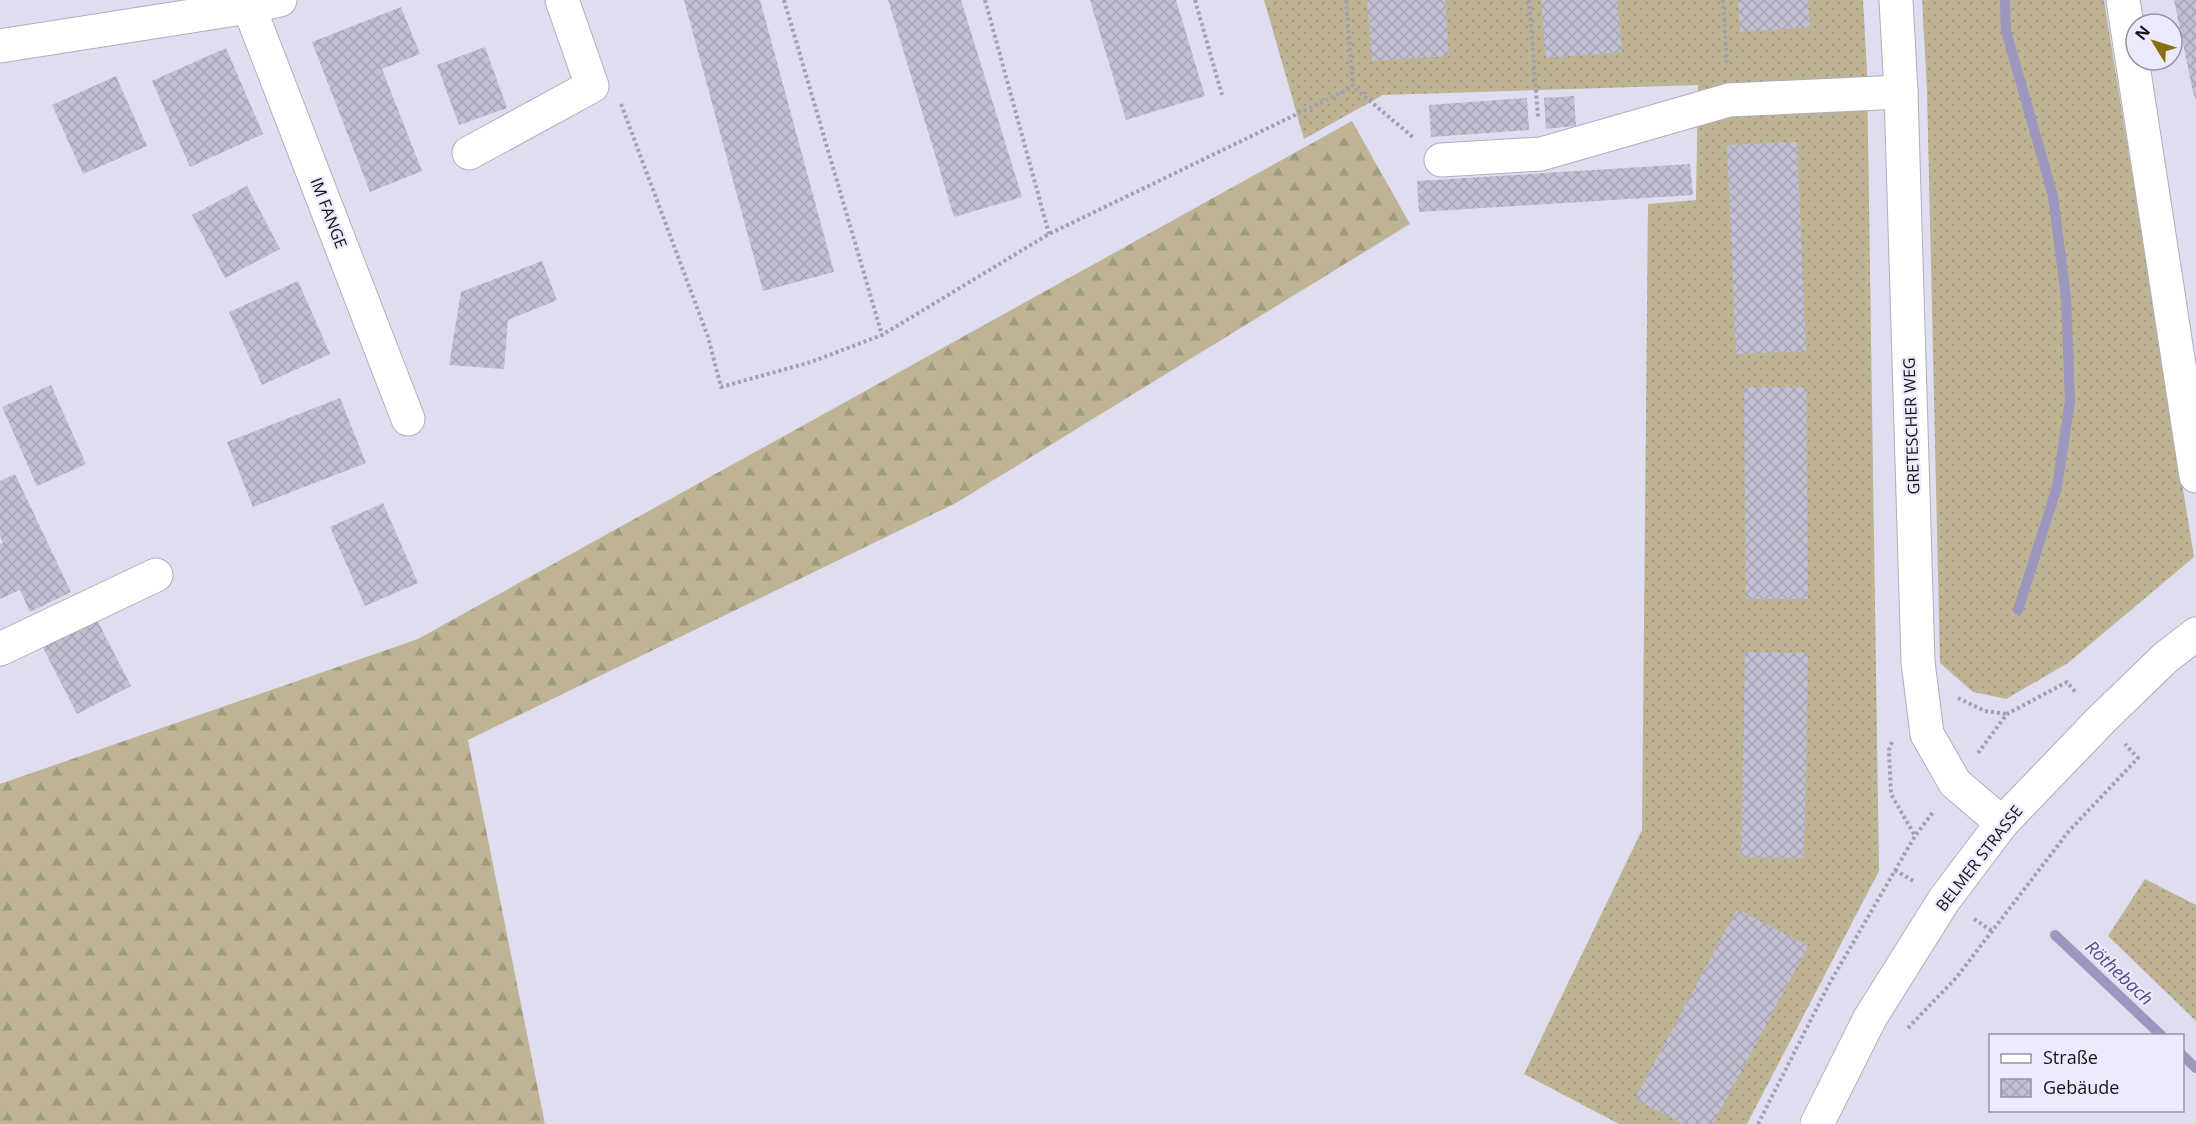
<svg xmlns="http://www.w3.org/2000/svg" width="2196" height="1124" font-family="'Open Sans',sans-serif">
<style>
.grass{fill:url(#grass-dots)}
.forest{fill:url(#forest-firs)}
.lines{fill:none;stroke-linecap:round;stroke-linejoin:round}
.stream{stroke:#9b97be;stroke-width:10}
.building{fill:url(#building-cross-hatch)}
.minor-casing{stroke:#afaebf;stroke-width:35}
.path{stroke:#a1a0af;stroke-width:4;stroke-dasharray:3 3;stroke-linecap:butt}
.minor{stroke:#fff;stroke-width:33}
.labels{text-anchor:middle;stroke-width:4.5;stroke-linejoin:round;paint-order:stroke}
.street-label{font-size:16px;fill:#131319;stroke:#eceafd}
.water-label{font-size:18px;font-style:italic;fill:#534b81;stroke:#eceafd}
</style>
<defs>
<pattern id="grass-dots" width="8" height="8" patternUnits="userSpaceOnUse" patternTransform="scale(1.5)"><rect width="8" height="8" fill="#beb494"/><path d="M2 2h.1M6 6h.1" fill="none" stroke="#a29a7f" stroke-width="1.8" stroke-linecap="round"/></pattern>
<pattern id="forest-firs" width="22" height="20" patternUnits="userSpaceOnUse" patternTransform="scale(1.5)"><rect width="22" height="20" fill="#beb494"/><path d="M5 1l3.5 6h-7zM16 11l3.5 6h-7z" fill="#a29a7f"/></pattern>
<pattern id="building-cross-hatch" width="8" height="8" patternUnits="userSpaceOnUse" patternTransform="scale(1.5)"><rect width="8" height="8" fill="#c1bfd2"/><path d="M0 0l8 8M0 8l8-8" fill="none" stroke="#a5a3b4"/></pattern>
</defs>
<rect width="100%" height="100%" fill="#dfddf0"/>
<g class="grass">
<polygon points="1264,0 1863,0 1867,70 1879,871 1747,1124 1619,1124 1524,1074 1642,830 1648,204 1696,200 1698,85 1383,95 1304,139"/>
<polygon points="1922,0 2104,0 2194,557 2068,663 2006,699 1973,692 1940,663 1927,91"/>
<polygon points="2145,879 2196,905 2196,1021 2108,936"/>
</g>
<polygon class="forest" points="1352,121 1410,224 956,503 468,740 545,1124 0,1124 0,784 418,639"/>
<g class="lines">
<g class="stream">
<polyline points="2005,0 2006,31 2053,196 2066,297 2070,401 2057,487 2018,610"/>
<polyline points="2055,935 2162,1036"/>
<polyline points="2182,1055 2196,1068"/>
</g>
</g>
<g class="building">
<polygon points="684,0 760,0 834,272 763,291"/>
<polygon points="888,0 961,0 1022,197 954,217"/>
<polygon points="1090,0 1176,0 1205,96 1126,120"/>
<polygon points="1367,0 1445,0 1449,56 1372,61"/>
<polygon points="1541,0 1617,0 1622,52 1546,58"/>
<polygon points="1738,0 1808,0 1810,27 1740,32"/>
<polygon points="2174,0 2196,0 2196,101 2193,92"/>
<polygon points="401,7 420,54 382,69 422,171 370,192 312,42"/>
<polygon points="485,47 507,108 459,125 437,65"/>
<polygon points="226,48 263,134 190,167 152,81"/>
<polygon points="116,76 147,146 83,174 52,105"/>
<polygon points="1574,96 1576,126 1546,129 1544,98"/>
<polygon points="1527,98 1529,130 1431,137 1429,105"/>
<polygon points="1797,142 1806,351 1736,354 1727,145"/>
<polygon points="1690,164 1693,195 1419,212 1417,181"/>
<polygon points="247,186 280,249 225,278 192,215"/>
<polygon points="542,261 557,300 508,320 504,369 449,365 461,292"/>
<polygon points="298,281 330,354 262,385 229,312"/>
<polygon points="51,385 86,464 37,486 2,407"/>
<polygon points="1744,387 1806,387 1808,599 1746,599"/>
<polygon points="340,398 366,463 253,507 227,442"/>
<polygon points="15,474 71,592 30,612 20,590 0,599 0,544 3,543 0,536 0,481"/>
<polygon points="383,503 418,583 365,606 330,527"/>
<polygon points="95,616 131,686 77,714 41,644"/>
<polygon points="1745,652 1808,653 1804,858 1741,857"/>
<polygon points="1737,909 1808,946 1713,1124 1683,1124 1635,1099"/>
</g>
<g class="lines">
<g class="minor-casing">
<g id="minor">
<polyline points="1896,0 1901,92 1918,662 1927,734 1955,783 2002,823"/>
<polyline points="2123,0 2196,476"/>
<polyline points="249,7 408,419"/>
<polyline points="0,46 249,7 280,0"/>
<polyline points="469,153 592,86 562,0"/>
<polyline points="1441,160 1541,154 1729,100 1901,92"/>
<polyline points="0,649 156,575"/>
<polyline points="1817,1124 1870,1018 1944,900 2002,823 2101,720 2165,658 2196,634"/>
</g>
</g>
<g class="path">
<polyline points="784,0 882,335"/>
<polyline points="985,0 1049,234"/>
<polyline points="1195,0 1222,95"/>
<polyline points="1346,0 1353,87 1414,138"/>
<polyline points="1529,0 1538,117"/>
<polyline points="1723,0 1727,64"/>
<polyline points="621,104 708,337 721,387 811,362 882,335 1049,234 1353,87"/>
<polyline points="1958,698 1985,711 2007,714"/>
<polyline points="1892,742 1889,750 1891,794 1915,836"/>
<polyline points="1978,753 2007,714 2067,682 2076,693"/>
<polyline points="1895,870 1915,882"/>
<polyline points="1974,919 1992,931"/>
<polyline points="1908,1028 1956,978 2069,831 2138,758 2125,744"/>
<polyline points="1758,1124 1828,986 1915,836 1934,811"/>
</g>
<use href="#minor" class="minor"/>
</g>
<g class="labels">
<g class="street-label">
<text transform="translate(329 213) rotate(69)" y="6">IM FANGE</text>
<text transform="translate(1911 426) rotate(-92)" y="6">GRETESCHER WEG</text>
<text transform="translate(1979 858) rotate(-52)" y="6">BELMER STRASSE</text>
</g>
<g class="water-label">
<text transform="translate(2119 973) rotate(43)" y="6">Röthebach</text>
</g>
</g>
<rect x="1989" y="1034" width="195" height="78" fill="#eceafd" stroke="#9594a2" stroke-width="1.5"/>
<rect x="2001" y="1054" width="30" height="9" fill="#ffffff" stroke="#9594a2" stroke-width="1.5"/>
<text x="2043" y="1064" font-size="18" fill="#131319">Straße</text>
<rect x="2001" y="1079" width="30" height="18" fill="url(#building-cross-hatch)" stroke="#9594a2" stroke-width="1.5"/>
<text x="2043" y="1094" font-size="18" fill="#131319">Gebäude</text>
<g transform="translate(2154 42) rotate(308)"><circle r="28" fill="#eceafd" stroke="#9594a2" stroke-width="1.5"/>
<path d="M0-4.5L10 22L0 15L-10 22Z" fill="#886e0e"/>
<text y="-9" font-size="16" font-weight="bold" text-anchor="middle" fill="#131319">N</text>
</g>
</svg>
